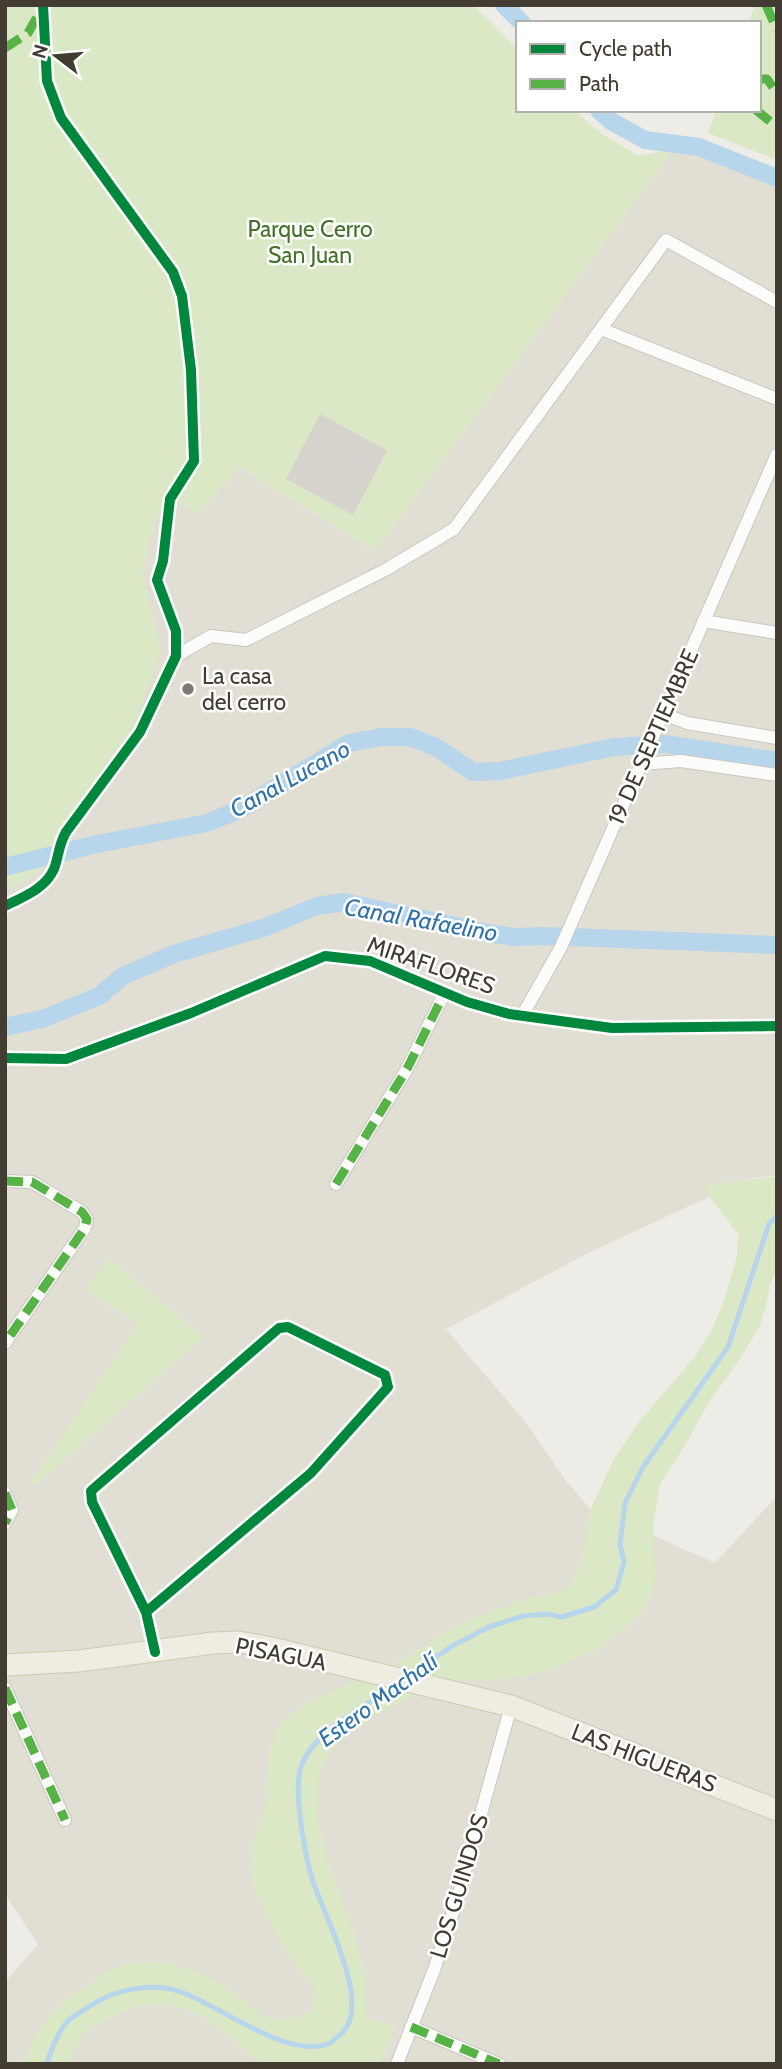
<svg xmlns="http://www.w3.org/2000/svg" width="782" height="2069" font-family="Cabin,sans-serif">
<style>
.residential{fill:#e1ded3}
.green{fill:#dae8c6}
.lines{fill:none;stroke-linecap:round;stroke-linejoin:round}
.stream{stroke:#b7d5eb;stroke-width:5}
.canal{stroke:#b7d5eb;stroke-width:18}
.building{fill:#d6d3cd}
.street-casing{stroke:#cac7c2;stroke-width:14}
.primary-casing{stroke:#cfc8b4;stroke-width:23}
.street{stroke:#fcfcfb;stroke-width:12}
.primary{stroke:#efece2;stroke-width:21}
.quiet{stroke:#57b346;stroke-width:9;stroke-dasharray:18 9;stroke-linecap:butt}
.cycleway-casing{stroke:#fff;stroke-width:15}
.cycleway{stroke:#00873e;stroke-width:10}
.poi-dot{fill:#7e7a72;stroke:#fff;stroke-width:2.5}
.labels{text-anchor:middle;stroke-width:5;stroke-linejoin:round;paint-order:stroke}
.park-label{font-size:23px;fill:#427129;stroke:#fff}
.poi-label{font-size:23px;fill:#423c33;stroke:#fff;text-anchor:start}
.street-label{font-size:23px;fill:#423c33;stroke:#fff}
.water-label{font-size:24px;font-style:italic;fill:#3172a9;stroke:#fff}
</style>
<rect width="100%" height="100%" fill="#eeece6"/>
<polygon class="residential" points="674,149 697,153 777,185 777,1175 747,1179 584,1255 446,1329 524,1420 566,1481 593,1512 632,1526 715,1563 777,1496 777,2064 5,2064 5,1982 38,1944 5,1894 5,890 39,872 55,835 161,653 142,571 156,518 170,499 199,513 239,467 375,551"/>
<g class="green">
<polygon points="5,5 472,5 491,22 518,51 518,110 574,110 602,134 639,156 674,149 375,551 239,467 199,513 170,499 156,518 142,571 161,653 135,723 55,835 39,872 5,890"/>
<polygon points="755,5 777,5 777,160 708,133 716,110 759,110 759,23 748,23"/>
<path d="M 777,1176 L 777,1268 L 770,1285 L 766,1305 L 760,1326 L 736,1365 L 710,1400 L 686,1444 L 660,1484 L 653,1527 L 656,1576 L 654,1591 L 644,1609 L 626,1627 L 597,1650 L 560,1666 L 532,1675 L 506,1679 L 479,1681 L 463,1679 L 442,1682 L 373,1716 L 349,1733 L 330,1751 L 321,1770 L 317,1793 L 319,1824 L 327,1861 L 349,1917 L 366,1979 L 367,2018 L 395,2026 L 381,2064 L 262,2064 L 214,2024 L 195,2013 L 178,2007 L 155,2004 L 138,2006 L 97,2024 L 83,2035 L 68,2064 L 23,2064 C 40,2022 52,2008 90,1983 C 103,1974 117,1965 133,1963 C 169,1957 211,1975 238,1997 C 251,2006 263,2019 280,2020 C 291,2020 300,2015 310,2011 L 316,1999 L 313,1985 L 291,1959 L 264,1912 L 254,1887 L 251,1862 L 252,1842 L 268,1799 L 269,1754 L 275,1732 L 287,1717 L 306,1703 L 397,1662 L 461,1623 L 526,1598 L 553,1594 L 567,1588 L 579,1568 L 592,1506 L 614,1459 L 640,1421 L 696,1355 L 711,1331 L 723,1304 L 737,1256 L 738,1234 L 706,1192 L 706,1185 Z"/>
<polygon points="108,1258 204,1337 39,1482 28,1486 138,1324 85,1290"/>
</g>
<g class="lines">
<g class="stream">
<polyline points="409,1676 452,1646 489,1627 523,1616 547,1614 562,1617 594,1607 616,1590 624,1562 620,1544 625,1503 643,1467 728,1347 769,1224 777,1216"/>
<path d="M 47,2064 C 50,2052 59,2030 68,2021 C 74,2015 83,2011 90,2006 C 115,1989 152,1982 181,1992 C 221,2006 286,2059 328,2044 C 333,2042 337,2037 341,2034 C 374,2006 323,1913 312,1879 C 305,1854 292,1788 302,1764 C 316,1729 368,1705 398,1684"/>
</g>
<g class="canal">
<polyline points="504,5 522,23"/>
<polyline points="599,110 611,121 645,140 699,147 777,178"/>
<polyline points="5,867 97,844 207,823 241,809 349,743 381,737 410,737 436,747 473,772 500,771 614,747 665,744 777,761"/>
<polyline points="5,1027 42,1019 99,996 123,976 174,954 266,927 317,906 344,902 488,933 514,937 543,936 777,945"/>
</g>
</g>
<polygon class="building" points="320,414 387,450 353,515 286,479"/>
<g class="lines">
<g class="street-casing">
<g id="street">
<polyline points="601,329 777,399"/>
<polyline points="703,621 777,633"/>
<polyline points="176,656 211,636 246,640 385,570 454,529 666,240 777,302"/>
<polyline points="663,714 687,723 777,738"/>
<polyline points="641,764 681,761 777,775"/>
<path d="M 5,906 C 23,897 45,889 54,869 C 59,856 58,846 66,832 L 140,732 L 176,656 L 176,631 L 157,580 L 163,561 L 170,499 L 194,461 L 191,370 L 182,296 L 173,272 L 61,118 L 47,81 L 43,5"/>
<polyline points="522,1016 561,947 777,454"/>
<polyline points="5,1058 66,1059 191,1013 325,956 370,961 467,1002 509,1014 612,1028 777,1026"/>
<polyline points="5,1181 32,1182 82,1212 87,1219 85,1228 5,1343"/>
<polyline points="336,1184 407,1069 445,992"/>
<polyline points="5,1493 12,1510 5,1523"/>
<polyline points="146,1612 311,1473 388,1387 385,1375 288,1327 279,1328 91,1491 92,1502 146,1612 155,1652"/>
<polyline points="5,1688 65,1820"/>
<polyline points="411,2027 499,2064"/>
<polyline points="397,2064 434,1970 457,1900 511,1706"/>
</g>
</g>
<g class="primary-casing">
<polyline id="primary" points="5,1665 79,1661 213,1643 239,1642 272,1648 511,1706 777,1810"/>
</g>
<use href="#street" class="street"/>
<use href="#primary" class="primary"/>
<g class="quiet">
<polyline points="766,5 777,30"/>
<polyline points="5,48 28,33 42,8"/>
<polyline points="759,79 767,79 777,93"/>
<polyline points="756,110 777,127"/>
<polyline points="5,1181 32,1182 82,1212 87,1219 85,1228 5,1343"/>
<polyline points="336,1184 407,1069 445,992"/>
<polyline points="5,1493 12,1510 5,1523"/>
<polyline points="5,1688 65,1820"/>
<polyline points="411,2027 499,2064"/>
</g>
<g class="cycleway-casing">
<g id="cycleway">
<path d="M 5,906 C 23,897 45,889 54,869 C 59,856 58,846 66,832 L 140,732 L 176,656 L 176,631 L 157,580 L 163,561 L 170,499 L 194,461 L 191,370 L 182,296 L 173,272 L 61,118 L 47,81 L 43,5"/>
<polyline points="5,1058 66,1059 191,1013 325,956 370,961 467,1002 509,1014 612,1028 777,1026"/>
<polyline points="146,1612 311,1473 388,1387 385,1375 288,1327 279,1328 91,1491 92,1502 146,1612 155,1652"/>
</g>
</g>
<use href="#cycleway" class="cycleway"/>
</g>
<circle class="poi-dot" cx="188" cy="689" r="7"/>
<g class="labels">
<g class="park-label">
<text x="310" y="237">Parque Cerro<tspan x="310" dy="26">San Juan</tspan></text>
</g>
<g class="poi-label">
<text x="202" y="684">La casa<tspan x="202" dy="26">del cerro</tspan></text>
</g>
<g class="street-label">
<text transform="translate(653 737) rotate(-66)" y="8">19 DE SEPTIEMBRE</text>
<text transform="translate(431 965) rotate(19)" y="8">MIRAFLORES</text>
<text transform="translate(281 1654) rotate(11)" y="8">PISAGUA</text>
<text transform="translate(644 1758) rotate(21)" y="8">LAS HIGUERAS</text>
<text transform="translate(459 1886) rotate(-73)" y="8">LOS GUINDOS</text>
</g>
<g class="water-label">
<text transform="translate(290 779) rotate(-29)" y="8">Canal Lucano</text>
<text transform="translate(421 920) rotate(10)" y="8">Canal Rafaelino</text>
<text transform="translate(378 1700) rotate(-36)" y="8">Estero Machalí</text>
</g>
</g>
<rect width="782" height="2069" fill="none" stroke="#423c33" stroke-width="14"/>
<rect x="516" y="21" width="245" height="91" fill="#ffffff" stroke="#b3b1ad" stroke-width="2"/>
<rect x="530" y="44" width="35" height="10" fill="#00873e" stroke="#b3b1ad" stroke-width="2"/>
<text x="579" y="56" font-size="21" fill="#423c33">Cycle path</text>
<rect x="530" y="79" width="35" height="10" fill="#57b346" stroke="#b3b1ad" stroke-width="2"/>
<text x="579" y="91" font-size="21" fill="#423c33">Path</text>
<g transform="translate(56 56) rotate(286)" stroke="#ffffff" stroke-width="5" paint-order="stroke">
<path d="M0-5L12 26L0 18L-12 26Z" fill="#423c33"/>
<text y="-10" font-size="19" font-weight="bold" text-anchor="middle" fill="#423c33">N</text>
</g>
</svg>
